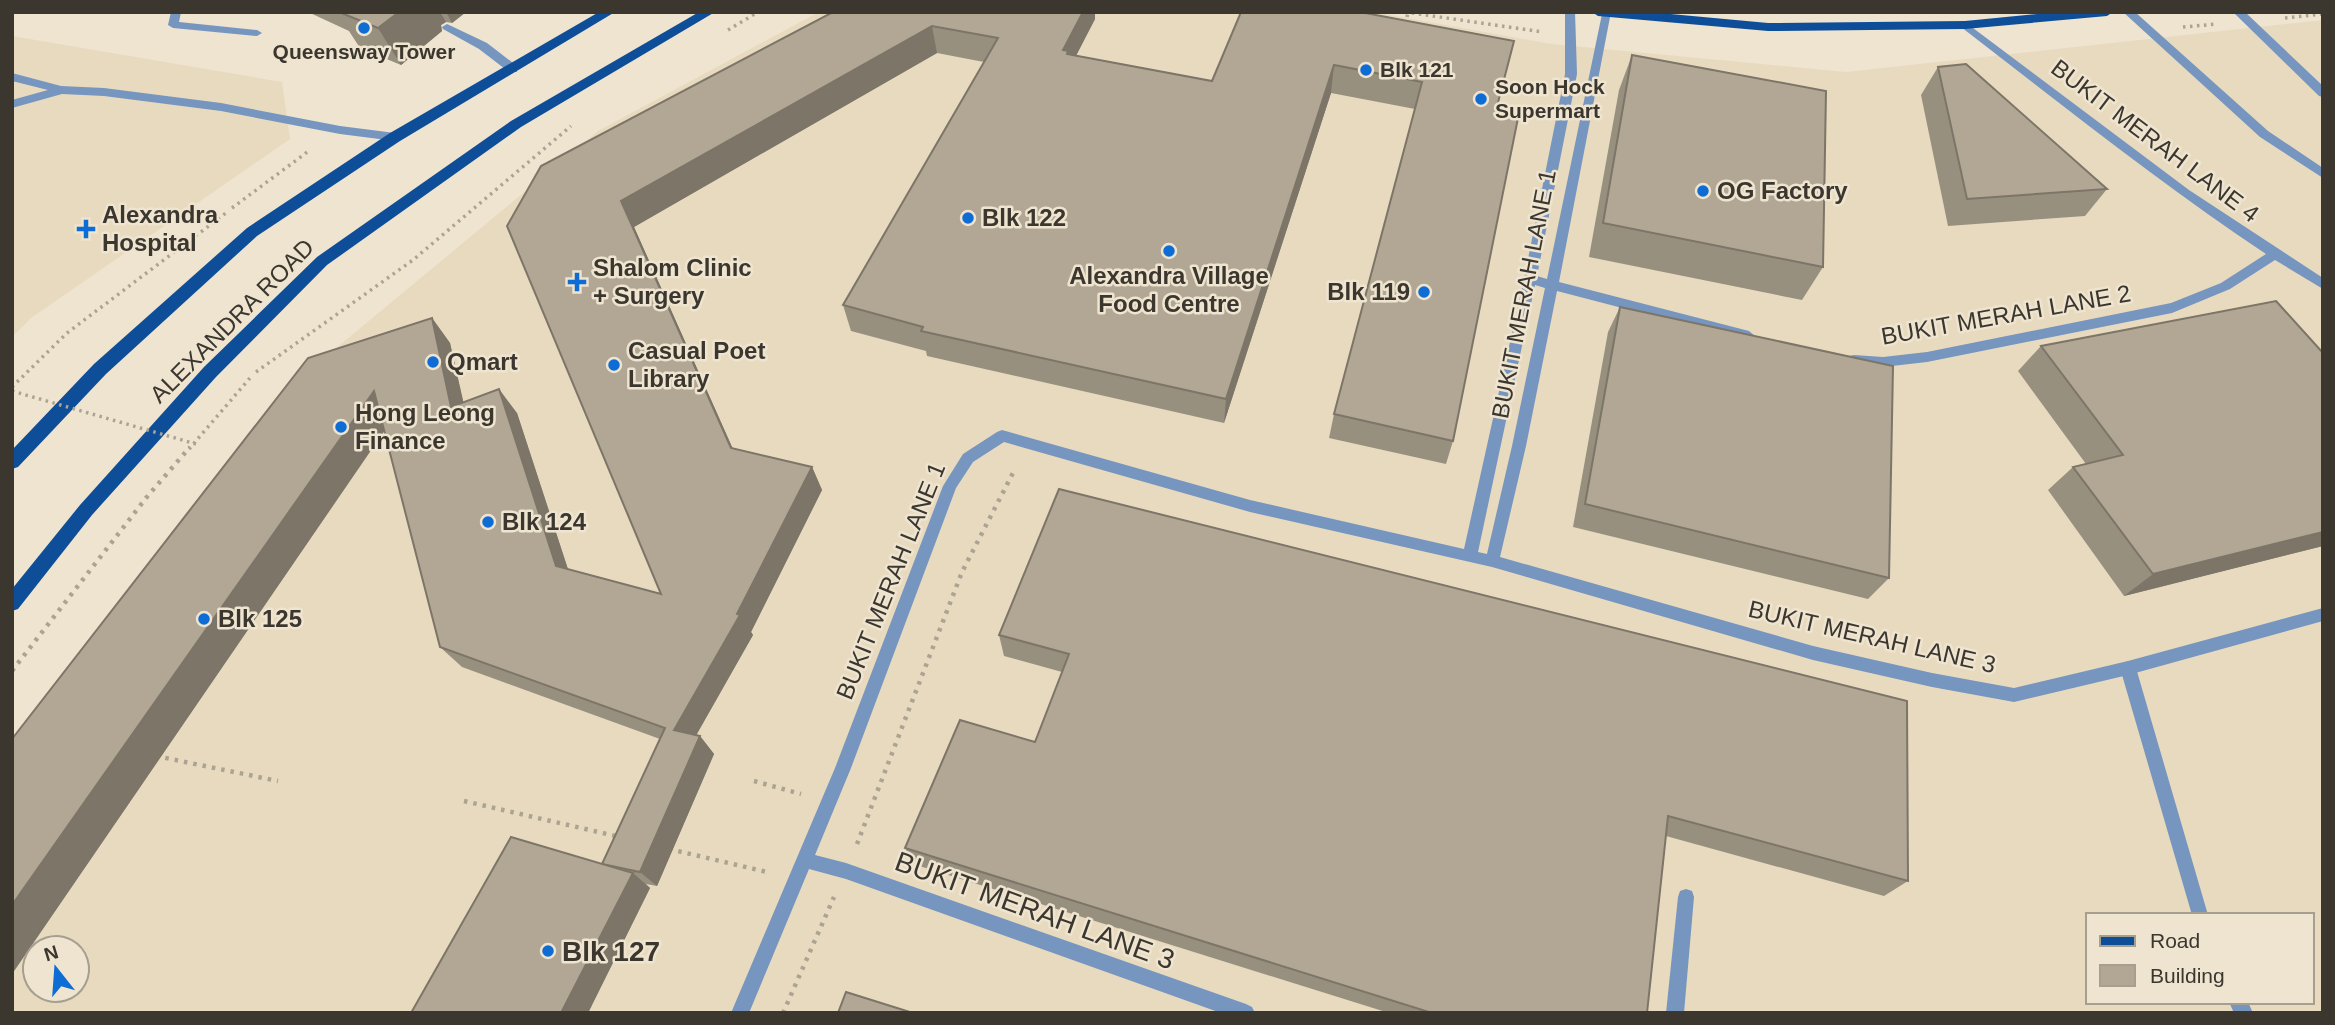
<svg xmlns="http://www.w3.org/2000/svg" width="2335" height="1025" font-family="Helvetica,sans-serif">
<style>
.built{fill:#e8dabf;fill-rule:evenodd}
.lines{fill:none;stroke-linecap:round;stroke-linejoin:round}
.path-far1{stroke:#aba393;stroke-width:3.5;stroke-dasharray:2.5 4.5;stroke-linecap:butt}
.path{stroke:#aba393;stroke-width:4.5;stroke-dasharray:3.5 6;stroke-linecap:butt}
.lane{fill:#7695bf;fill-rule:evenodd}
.street{fill:#7695bf;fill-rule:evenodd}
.primary{fill:#0e4e99;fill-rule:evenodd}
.path-bridge{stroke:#aba393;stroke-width:3.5;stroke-dasharray:2.5 4.5;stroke-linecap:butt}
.wall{fill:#98907f}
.shaded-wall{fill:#7c7568}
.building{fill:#b1a794;stroke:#7c7568;stroke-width:2}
.poi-dot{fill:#0e6cd5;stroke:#eee4d0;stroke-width:2.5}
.labels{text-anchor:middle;stroke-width:5;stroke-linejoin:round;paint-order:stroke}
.far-poi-label{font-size:21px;font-weight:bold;fill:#3b372f;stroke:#eee4d0;text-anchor:start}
.street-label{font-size:24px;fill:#3b372f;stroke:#eee4d0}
.poi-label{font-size:24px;font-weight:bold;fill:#3b372f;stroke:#eee4d0;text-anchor:start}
.near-street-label{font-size:28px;fill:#3b372f;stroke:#eee4d0}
.near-poi-label{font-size:28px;font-weight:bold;fill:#3b372f;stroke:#eee4d0;text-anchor:start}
</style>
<rect width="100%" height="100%" fill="#eee4d0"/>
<g class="built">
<path d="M 819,12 L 1374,12 L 1551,44 L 1846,72 L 2323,20 L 2323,1013 L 12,1013 L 12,750 L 306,373 L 598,131 ZM 2088,915 L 2312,915 L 2312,1002 L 2088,1002 ZM 35,948 L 77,948 L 77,990 L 35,990 Z"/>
<polygon points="12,36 282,82 290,139 31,318 12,337"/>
</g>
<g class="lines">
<g class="path-far1">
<polyline points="1405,12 1543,32"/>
<polyline points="2285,18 2323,14"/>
<polyline points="2183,27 2217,24"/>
<polyline points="728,30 758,12"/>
<polyline points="232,208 310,150"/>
<polyline points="256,372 413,260 571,126"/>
<polyline points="12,387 67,333 226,213"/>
<polyline points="189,449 250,378"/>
</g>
<g class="path">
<polyline points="12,671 146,498 190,447"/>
<polyline points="156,756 278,781"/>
<polyline points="754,781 801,794"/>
<polyline points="464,801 620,837"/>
<polyline points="857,844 962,572 1015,469"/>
<polyline points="669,849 767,872"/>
<polyline points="783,1013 834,897"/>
</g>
<g class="lane">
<polygon points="171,12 181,12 179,22 257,30 262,33 257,36 173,28 168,25"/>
<polygon points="2123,12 2135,12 2268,131 2323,168 2323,178 2260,137"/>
<polygon points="2233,12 2245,12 2323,86 2323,97 2319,96"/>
<polygon points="447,24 487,43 517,66 517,72 509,72 479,49 443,29 442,27"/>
<polygon points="12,73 61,86 104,88 221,103 340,126 395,133 401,137 395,141 340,134 221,111 104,96 62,94 12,108 12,100 48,90 12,81"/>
<polygon points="2128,661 2133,663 2136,668 2208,915 2192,915 2120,668 2123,663"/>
<polygon points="1686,889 1692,891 1694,897 1684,1013 1666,1013 1678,897 1680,891"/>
<polygon points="2229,1002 2248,1002 2253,1013 2234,1013"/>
</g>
<g class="street">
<path d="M 1565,12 L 1575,12 L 1577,74 L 1537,276 L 1547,279 L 1602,14 L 1611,12 L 1559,282 L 1749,331 L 1755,336 L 1749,341 L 1557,291 L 1526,446 L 1500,557 L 1813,646 L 1932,673 L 2014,688 L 2128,661 L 2323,608 L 2323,621 L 2128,675 L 2014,702 L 1932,687 L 1813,660 L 1492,567 L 1250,512 L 1004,442 L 973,462 L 956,488 L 851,768 L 815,855 L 846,863 L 1246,1004 L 1252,1007 L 1255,1013 L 1221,1013 L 846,879 L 809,869 L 749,1013 L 731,1013 L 835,768 L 943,486 L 963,454 L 997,432 L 1002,430 L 1250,500 L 1464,549 L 1524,279 L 1565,74 ZM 1535,285 L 1545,288 L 1512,446 L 1487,554 L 1478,552 Z"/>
<path d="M 1965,22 L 2189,190 L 2323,278 L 2323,289 L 2275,260 L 2230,289 L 2172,313 L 1927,362 L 1883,367 L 1849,364 L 1848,360 L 1849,356 L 1854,355 L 1883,357 L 1927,352 L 2171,303 L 2221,283 L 2266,254 C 2161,184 2062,105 1961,27 L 1960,25 Z"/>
</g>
<g class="primary">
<polygon points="599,12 615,12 400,141 257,236 106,374 18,467 12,469 12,450 94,364 247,228 390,133"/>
<polygon points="699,12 715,12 521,127 327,265 216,377 92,515 18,609 12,611 12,589 80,505 204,367 317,257 511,121"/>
<polygon points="1592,12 1649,12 1768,23 1965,21 2057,12 2113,12 2107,16 1965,29 1768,31 1598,16"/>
</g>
<g class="path-bridge">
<polyline points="1407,17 1408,12"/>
<polyline points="12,391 196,444"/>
</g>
</g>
<g class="wall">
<polygon points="308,12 466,12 452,23 446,22 441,25 442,31 401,65 360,48 349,31"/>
<polygon points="833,12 1095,19 1076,56 1212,81 1360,12 1495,114 1453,441 1446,464 1329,438 1334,414 1415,109 1331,93 1224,423 927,356 926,351 851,331 843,305 984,62 937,53 634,227 733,449 812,467 822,490 751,632 753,635 696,735 700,736 714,754 657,886 646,884 650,888 588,1013 411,1013 602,864 660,739 462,667 440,647 385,430 12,974 432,318 450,343 463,402 517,413 568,569 661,594 507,226"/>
<polygon points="1632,55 1823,267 1802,300 1589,257 1619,90"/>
<polygon points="1938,67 2107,189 2085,216 1948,226 1921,95"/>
<polygon points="1620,307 1889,578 1868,599 1573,527 1608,332"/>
<polygon points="2041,346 2323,353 2323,546 2124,596 2048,490 2073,467 2086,464 2018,371"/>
<polygon points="999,635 1908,881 1884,896 1666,836 1647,1013 1389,1013 913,864 905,848 1035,742 1062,672 1004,656"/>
</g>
<g class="shaded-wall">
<polygon points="399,12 440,12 446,22 441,25 442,31 401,65 378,28"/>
<polygon points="446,12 466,12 452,23"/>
<polygon points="1083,12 1095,12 1095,19 1069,69 1063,50"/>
<polygon points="932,26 937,53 634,227 743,472 731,448 621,201"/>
<polygon points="1334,65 1331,93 1224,423 1226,399"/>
<polygon points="432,318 450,343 470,431 451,407"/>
<polygon points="499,389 517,413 574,588 556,566"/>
<polygon points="374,391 395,415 12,974 12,905"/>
<polygon points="812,467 822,490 751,632 753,635 689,748 674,730 737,614"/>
<polygon points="2323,532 2323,546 2124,596 2153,574"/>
<polygon points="700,736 714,754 657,886 640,872"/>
<polygon points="633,873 650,888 588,1013 561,1013"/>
</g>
<g class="building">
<polygon points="339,12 399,12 378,28"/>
<polygon points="833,12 1083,12 1063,50 1068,51 1067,54 1212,81 1241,12 1360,12 1514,41 1495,114 1518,118 1453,441 1334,414 1422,82 1334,65 1226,399 921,331 923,327 843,305 998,38 932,26 621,201 731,448 812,467 737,614 740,615 674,730 700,736 640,872 602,864 665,728 440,647 374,391 12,905 12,739 308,358 432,318 451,407 499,389 556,566 661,594 507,226 541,166"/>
<polygon points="1632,55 1826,91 1823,267 1603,223"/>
<polygon points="1966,64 2107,189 1967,199 1938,67"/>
<polygon points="2276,301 2323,353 2323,532 2153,574 2073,467 2123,455 2041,346"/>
<polygon points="1620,307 1893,366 1889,578 1585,504"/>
<polygon points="1059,489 1907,701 1908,881 1668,816 1647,1013 1432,1013 905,848 960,720 1035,742 1069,654 999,635"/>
<polygon points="511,837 633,873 561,1013 411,1013"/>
<polygon points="846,992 913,1013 838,1013"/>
</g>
<g class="poi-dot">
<circle cx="364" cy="28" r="7"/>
<circle cx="1366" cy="70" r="7"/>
<circle cx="1481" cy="99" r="7"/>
<circle cx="1703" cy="191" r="7"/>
<circle cx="968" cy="218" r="7"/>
<path d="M82.5 218.5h7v7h7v7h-7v7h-7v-7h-7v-7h7z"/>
<circle cx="1169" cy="251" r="7"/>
<path d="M573.5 271.5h7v7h7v7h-7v7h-7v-7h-7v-7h7z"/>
<circle cx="1424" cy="292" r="7"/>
<circle cx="433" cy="362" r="7"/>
<circle cx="614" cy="365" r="7"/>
<circle cx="341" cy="427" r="7"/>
<circle cx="488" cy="522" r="7"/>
<circle cx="204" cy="619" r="7"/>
<circle cx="548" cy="951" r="7"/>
</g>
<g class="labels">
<g class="far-poi-label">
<text x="364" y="59" text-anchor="middle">Queensway Tower</text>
<text x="1380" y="77">Blk 121</text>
<text x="1495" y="94">Soon Hock<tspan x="1495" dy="24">Supermart</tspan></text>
</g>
<g class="street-label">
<text transform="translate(2155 141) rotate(37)" y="8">BUKIT MERAH LANE 4</text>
<text transform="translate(1524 294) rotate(-79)" y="8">BUKIT MERAH LANE 1</text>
<text transform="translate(2006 315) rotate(-10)" y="8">BUKIT MERAH LANE 2</text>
<text transform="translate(232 321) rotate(-45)" y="8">ALEXANDRA ROAD</text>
<text transform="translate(891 581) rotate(-68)" y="8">BUKIT MERAH LANE 1</text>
<text transform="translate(1872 637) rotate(13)" y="8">BUKIT MERAH LANE 3</text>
</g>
<g class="poi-label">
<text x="1717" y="199">OG Factory</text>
<text x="102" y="223">Alexandra<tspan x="102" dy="28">Hospital</tspan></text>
<text x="982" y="226">Blk 122</text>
<text x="593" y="276">Shalom Clinic<tspan x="593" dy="28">+ Surgery</tspan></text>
<text x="1169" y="284" text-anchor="middle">Alexandra Village<tspan x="1169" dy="28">Food Centre</tspan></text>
<text x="1410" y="300" text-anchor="end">Blk 119</text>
<text x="628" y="359">Casual Poet<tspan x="628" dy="28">Library</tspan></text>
<text x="447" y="370">Qmart</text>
<text x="355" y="421">Hong Leong<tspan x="355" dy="28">Finance</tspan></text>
<text x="502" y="530">Blk 124</text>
<text x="218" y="627">Blk 125</text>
</g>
<g class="near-street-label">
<text transform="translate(1035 910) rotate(20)" y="10">BUKIT MERAH LANE 3</text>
</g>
<g class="near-poi-label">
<text x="562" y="961">Blk 127</text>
</g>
</g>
<rect width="2335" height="1025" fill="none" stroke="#3b372f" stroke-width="28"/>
<rect x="2086" y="913" width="228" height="91" fill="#eee4d0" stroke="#a69f90" stroke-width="2"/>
<rect x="2100" y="936" width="35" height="10" fill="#0e4e99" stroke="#a69f90" stroke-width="2"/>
<text x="2150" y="948" font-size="21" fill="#3b372f">Road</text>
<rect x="2100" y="965" width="35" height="21" fill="#b1a794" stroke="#a69f90" stroke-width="2"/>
<text x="2150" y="983" font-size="21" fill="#3b372f">Building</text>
<g transform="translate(56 969) rotate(343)"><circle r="33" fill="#eee4d0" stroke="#a69f90" stroke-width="2"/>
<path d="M0-5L12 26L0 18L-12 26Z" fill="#0e6cd5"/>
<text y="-10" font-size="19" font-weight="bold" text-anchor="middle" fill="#3b372f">N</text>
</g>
</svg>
